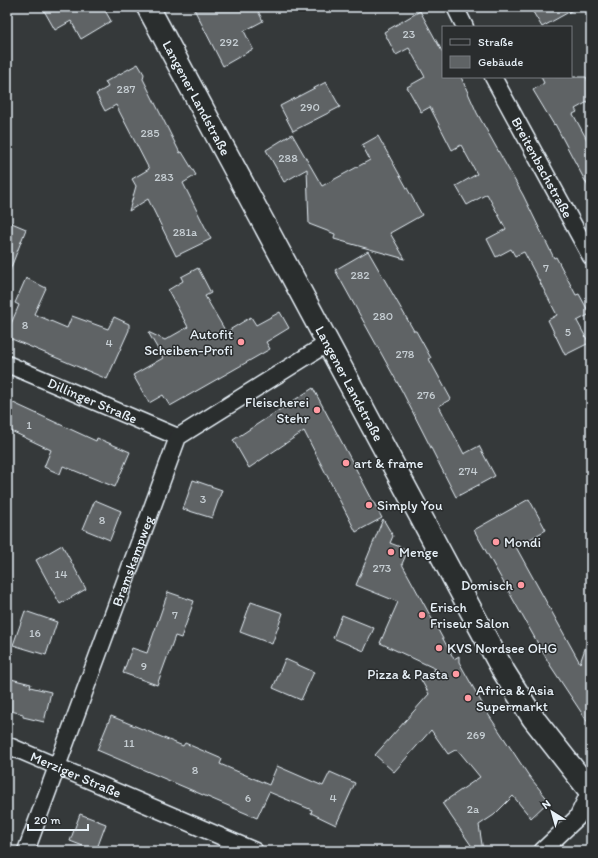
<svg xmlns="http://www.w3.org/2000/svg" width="598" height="858" font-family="Itim,sans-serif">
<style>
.building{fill:#5f6365;stroke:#e8f1f8}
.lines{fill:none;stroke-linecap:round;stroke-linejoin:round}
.street-casing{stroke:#e8f1f8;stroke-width:19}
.primary-casing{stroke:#e8f1f8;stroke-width:25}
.street{stroke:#2a2d2e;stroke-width:16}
.primary{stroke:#2a2d2e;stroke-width:22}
.poi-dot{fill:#ff9aa2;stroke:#2a2d2e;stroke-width:1.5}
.labels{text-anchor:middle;stroke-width:3;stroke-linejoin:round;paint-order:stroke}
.number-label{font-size:12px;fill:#c6ced3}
.street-label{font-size:14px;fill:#e8f1f8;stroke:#2a2d2e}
.poi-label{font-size:14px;fill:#e8f1f8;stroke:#2a2d2e;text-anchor:start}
</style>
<rect width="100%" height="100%" fill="#35393a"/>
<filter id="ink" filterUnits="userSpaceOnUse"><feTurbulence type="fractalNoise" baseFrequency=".025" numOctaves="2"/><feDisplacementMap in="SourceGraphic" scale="8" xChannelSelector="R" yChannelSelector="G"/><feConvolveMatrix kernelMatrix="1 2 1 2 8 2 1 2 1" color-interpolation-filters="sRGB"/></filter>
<g filter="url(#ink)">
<g class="building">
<polygon points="42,7 103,7 111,21 81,39 71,21 55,30"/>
<polygon points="193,7 256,7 263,21 244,31 253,49 223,66"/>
<polygon points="530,7 578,7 542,27"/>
<polygon points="420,11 443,53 443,77 461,77 477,113 523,195 554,258 556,257 576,295 579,294 590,314 577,321 589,343 565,355 548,320 557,315 524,252 515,256 511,249 496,257 487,239 506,229 487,194 467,205 456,186 477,174 461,145 452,150 430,107 421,112 407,87 425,77 409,48 396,55 384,32"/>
<polygon points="138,64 144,74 143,79 180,153 182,152 196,175 183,183 211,239 176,256 148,199 129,211 136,186 132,179 149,169 116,105 105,111 96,94 108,87 105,82"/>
<polygon points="541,77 586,77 591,86 591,100 575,109 577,112 573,114 591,147 591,192 555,124 554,125 533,90 544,83"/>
<polygon points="326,82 340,107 293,131 280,106"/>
<polygon points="292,134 322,186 370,160 362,145 378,136 422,215 390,233 405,259 334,239 335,234 309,224 307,169 284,182 266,150"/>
<polygon points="7,221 26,229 8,275 7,274"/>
<polygon points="368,251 414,331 416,331 431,358 429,359 451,399 439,406 464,454 479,446 495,476 456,497 402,391 335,270"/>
<polygon points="198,268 211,293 205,296 226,332 251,317 256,325 280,312 289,328 266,342 270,349 170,406 163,395 149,403 133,375 163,358 148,332 165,340 188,327 168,290 183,281 181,277"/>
<polygon points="26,278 46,288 34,314 67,328 72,316 108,329 114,317 129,324 129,330 107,379 7,337 7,333 19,305 15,303"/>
<polygon points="313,388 382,518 356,532 304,431 249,468 233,440"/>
<polygon points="7,400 96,441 97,438 130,452 115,487 63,466 60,474 44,467 51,450 7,429"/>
<polygon points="193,480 222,490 212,518 183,509"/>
<polygon points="529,499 546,530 516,547 580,663 588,640 591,640 591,727 550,665 474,530"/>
<polygon points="95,500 121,511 110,540 83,529"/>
<polygon points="383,519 393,536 390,543 408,550 402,564 454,659 459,656 459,662 488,714 529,776 549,801 531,818 513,796 494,815 479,825 483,851 475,851 442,803 480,777 457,749 448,754 431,730 394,772 375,755 429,694 420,678 436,669 380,643 398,602 356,585"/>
<polygon points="62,545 86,589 60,604 36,560"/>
<polygon points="168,592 194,601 181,638 175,636 157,685 123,673 132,648 147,653"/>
<polygon points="251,602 283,613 272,644 240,632"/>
<polygon points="25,611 57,622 46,655 13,645"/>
<polygon points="342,615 374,628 364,651 333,638"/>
<polygon points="285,659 314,672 301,700 273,688"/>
<polygon points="7,678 31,684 30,687 51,692 44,722 23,717 23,714 7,710"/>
<polygon points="111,716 183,746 185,743 222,759 220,764 269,785 277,766 323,786 330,772 355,783 336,825 311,813 312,810 269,792 257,818 97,750"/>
<polygon points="80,814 106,824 96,851 70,841"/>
</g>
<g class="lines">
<g class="street-casing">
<g id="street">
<polyline points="455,7 465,27"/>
<path id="s1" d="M 493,77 L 591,257"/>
<path id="s2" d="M 7,364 L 178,437"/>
<path id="s3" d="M 7,745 L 255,851"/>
<path id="s4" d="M 26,851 L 178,437 L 328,343"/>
<polyline points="542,851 577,818 590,791"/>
</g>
</g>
<g class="primary-casing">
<g id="primary">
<path id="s5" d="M 148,7 L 504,672 L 533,718 L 591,792"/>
</g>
</g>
<use href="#street" class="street"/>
<use href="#primary" class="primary"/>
</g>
</g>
<g class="poi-dot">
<circle cx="241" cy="342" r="4"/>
<circle cx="317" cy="410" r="4"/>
<circle cx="346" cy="463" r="4"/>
<circle cx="369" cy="505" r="4"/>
<circle cx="496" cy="542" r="4"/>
<circle cx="391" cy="552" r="4"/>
<circle cx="521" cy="585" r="4"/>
<circle cx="422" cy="615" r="4"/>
<circle cx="439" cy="648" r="4"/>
<circle cx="456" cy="674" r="4"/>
<circle cx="468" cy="698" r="4"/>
</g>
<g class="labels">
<g class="number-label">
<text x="409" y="38">23</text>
<text x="229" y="46">292</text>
<text x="126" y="93">287</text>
<text x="310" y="111">290</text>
<text x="150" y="137">285</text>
<text x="288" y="162">288</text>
<text x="164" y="181">283</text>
<text x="185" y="236">281a</text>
<text x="546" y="272">7</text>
<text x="360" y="279">282</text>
<text x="383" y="320">280</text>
<text x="25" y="329">8</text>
<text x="568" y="336">5</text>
<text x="109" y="347">4</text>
<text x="405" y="358">278</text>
<text x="426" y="399">276</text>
<text x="29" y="429">1</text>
<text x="468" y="475">274</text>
<text x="203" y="503">3</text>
<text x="102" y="524">8</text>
<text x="382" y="572">273</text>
<text x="61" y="578">14</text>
<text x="175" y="619">7</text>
<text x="35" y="637">16</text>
<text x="144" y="670">9</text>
<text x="476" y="739">269</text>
<text x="129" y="747">11</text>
<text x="195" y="774">8</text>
<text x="248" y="802">6</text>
<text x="333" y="802">4</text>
<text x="473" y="813">2a</text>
</g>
<g class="street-label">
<text dy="5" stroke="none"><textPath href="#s5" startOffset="103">Langener Landstraße</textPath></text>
<text dy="5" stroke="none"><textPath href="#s1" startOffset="103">Breitenbachstraße</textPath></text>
<text dy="5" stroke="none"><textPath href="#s5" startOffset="427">Langener Landstraße</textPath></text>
<text dy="5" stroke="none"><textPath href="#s2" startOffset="93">Dillinger Straße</textPath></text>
<text dy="5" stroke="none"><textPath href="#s4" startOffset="309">Bramskampweg</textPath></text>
<text dy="5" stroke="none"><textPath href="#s3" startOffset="75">Merziger Straße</textPath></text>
</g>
<g class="poi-label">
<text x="233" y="339" text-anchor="end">Autofit<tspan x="233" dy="16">Scheiben-Profi</tspan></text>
<text x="309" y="407" text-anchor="end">Fleischerei<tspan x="309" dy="16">Stehr</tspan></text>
<text x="354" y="468">art &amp; frame</text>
<text x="377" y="510">Simply You</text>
<text x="504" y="547">Mondi</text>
<text x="399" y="557">Menge</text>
<text x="513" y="590" text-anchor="end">Domisch</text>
<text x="430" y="612">Erisch<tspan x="430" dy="16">Friseur Salon</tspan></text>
<text x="447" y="653">KVS Nordsee OHG</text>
<text x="448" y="679" text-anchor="end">Pizza &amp; Pasta</text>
<text x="476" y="695">Africa &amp; Asia<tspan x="476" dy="16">Supermarkt</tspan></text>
</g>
</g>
<rect width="598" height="858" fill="none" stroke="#2a2d2e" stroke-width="24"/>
<rect x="12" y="12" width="574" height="834" fill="none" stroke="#e8f1f8" stroke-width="1.5" filter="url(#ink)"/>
<rect x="442" y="26" width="130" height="52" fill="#2a2d2e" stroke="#767b7f"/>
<rect x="450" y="39" width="20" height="6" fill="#2a2d2e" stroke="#767b7f"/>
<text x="478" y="46" font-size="12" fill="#e8f1f8">Straße</text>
<rect x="450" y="56" width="20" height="12" fill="#5f6365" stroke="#767b7f"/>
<text x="478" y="66" font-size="12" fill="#e8f1f8">Gebäude</text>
<g transform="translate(552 812) rotate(323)" stroke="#2a2d2e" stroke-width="3" paint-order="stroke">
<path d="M0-3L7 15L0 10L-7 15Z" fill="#e8f1f8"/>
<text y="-6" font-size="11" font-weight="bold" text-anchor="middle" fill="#e8f1f8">N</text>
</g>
<path d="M28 824v6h60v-6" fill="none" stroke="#e8f1f8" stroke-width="2"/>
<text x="34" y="824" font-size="12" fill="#e8f1f8" stroke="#2a2d2e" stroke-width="3" paint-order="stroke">20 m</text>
</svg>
